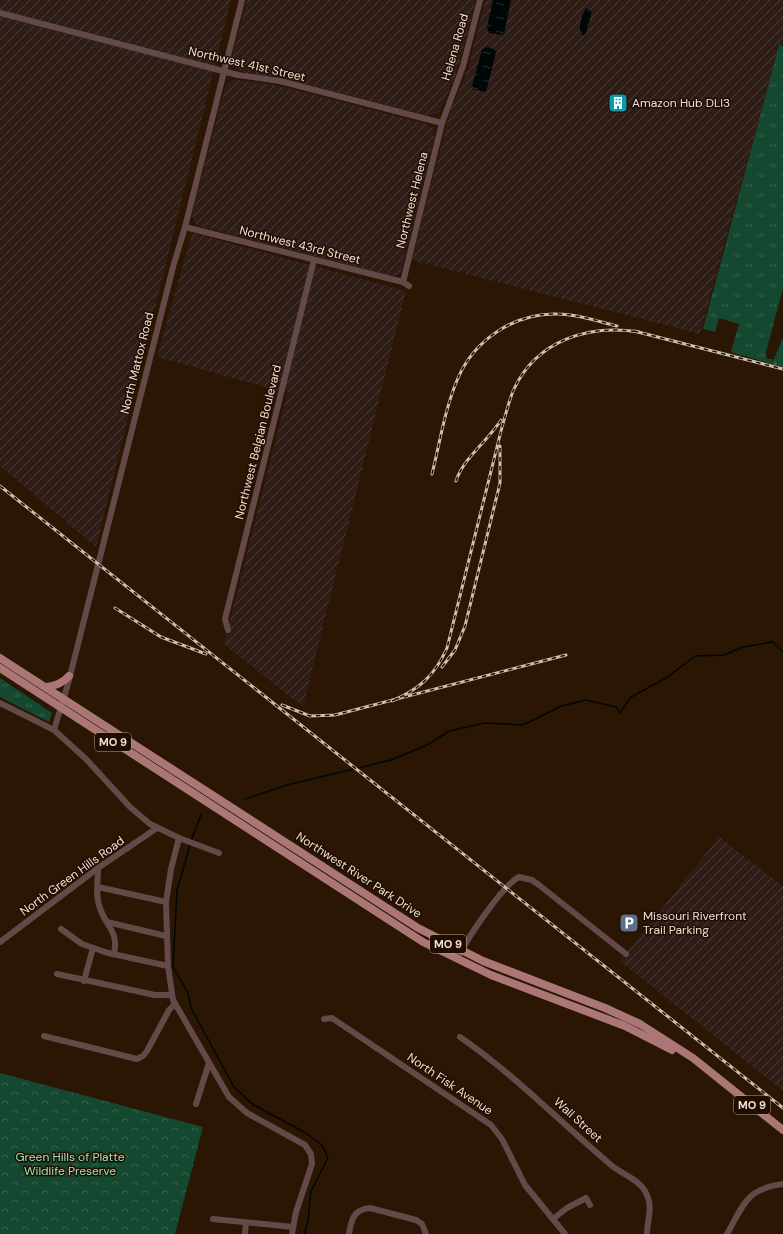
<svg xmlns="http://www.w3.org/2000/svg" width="783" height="1234" font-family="'DM Sans',sans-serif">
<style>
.industrial{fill:url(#industrial-furrows)}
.grass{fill:url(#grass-tufts)}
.forest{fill:url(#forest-firs)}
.park{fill:url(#park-crowns)}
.water{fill:url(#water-ripples)}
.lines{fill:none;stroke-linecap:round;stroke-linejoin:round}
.stream{stroke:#000708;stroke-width:1.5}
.minor{stroke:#634a49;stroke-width:6}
.major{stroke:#aa7776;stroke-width:8}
.rail-casing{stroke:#cdbeb0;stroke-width:3}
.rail{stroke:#200d00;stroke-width:1.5;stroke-dasharray:4.5;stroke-linecap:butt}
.labels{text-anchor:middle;stroke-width:3;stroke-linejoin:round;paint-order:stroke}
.shield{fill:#200d00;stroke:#b0a194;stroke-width:1}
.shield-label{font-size:11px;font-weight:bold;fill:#eee0d3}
.street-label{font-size:12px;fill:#eee0d3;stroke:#200d00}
.poi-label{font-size:12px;fill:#eee0d3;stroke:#200d00;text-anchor:start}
.park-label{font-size:12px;fill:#92e7b8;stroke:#200d00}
</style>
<defs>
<pattern id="industrial-furrows" width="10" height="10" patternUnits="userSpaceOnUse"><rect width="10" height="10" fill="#2f1d18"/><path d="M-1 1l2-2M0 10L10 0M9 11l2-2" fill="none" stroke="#4d3e39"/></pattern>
<pattern id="grass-tufts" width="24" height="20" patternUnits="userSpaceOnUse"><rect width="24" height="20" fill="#144830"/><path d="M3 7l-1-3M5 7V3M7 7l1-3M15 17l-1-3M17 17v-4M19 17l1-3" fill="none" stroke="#36624d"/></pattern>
<pattern id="forest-firs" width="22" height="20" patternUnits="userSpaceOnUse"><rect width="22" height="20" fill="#144830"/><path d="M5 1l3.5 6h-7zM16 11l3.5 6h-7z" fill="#36624d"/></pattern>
<pattern id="park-crowns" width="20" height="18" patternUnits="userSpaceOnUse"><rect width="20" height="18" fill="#144830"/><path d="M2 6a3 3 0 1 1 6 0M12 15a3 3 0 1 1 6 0" fill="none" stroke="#36624d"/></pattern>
<pattern id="water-ripples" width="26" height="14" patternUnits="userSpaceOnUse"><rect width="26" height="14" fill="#000708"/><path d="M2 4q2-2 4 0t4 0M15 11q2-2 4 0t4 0" fill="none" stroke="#262b2b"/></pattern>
</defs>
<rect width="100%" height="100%" fill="#2a1602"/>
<g class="industrial">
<polygon points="0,0 231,0 96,547 0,466"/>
<polygon points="247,0 476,0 455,78 439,112 429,116 279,77 247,73 236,69 232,64 232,57"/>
<polygon points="485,0 783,0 783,46 779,45 700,334 412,260 450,111 468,69"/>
<polygon points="238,80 280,86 423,123 433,128 434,138 401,271 398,275 391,276 202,227 196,224 192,216 193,210 225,88 230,81"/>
<polygon points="192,233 406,291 303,707 224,644 288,391 276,390 157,357"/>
<polygon points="719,837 783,886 783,1091 620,961"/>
</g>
<g class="grass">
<polygon points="779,45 783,46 783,288 766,352 767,359 773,359 772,364 731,352 739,324 719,318 715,332 703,329"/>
<polygon points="0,678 52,713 49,722 0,697"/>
</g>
<polygon class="forest" points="783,337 783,367 772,364"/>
<polygon class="park" points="0,1073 203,1127 175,1234 0,1234"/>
<g class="water">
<polygon points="493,0 511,0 504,34 502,35 489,33 487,27"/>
<path d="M 586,8 L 592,11 L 586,34 L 582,35 C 577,30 582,13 586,8 Z"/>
<polygon points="486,47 494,49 496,52 486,92 473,89 472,86 482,50"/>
</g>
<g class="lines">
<g class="stream">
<polyline points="245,799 287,785 391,760 429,744 449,731 485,723 523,725 561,706 586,700 616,707 620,713 631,697 666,678 695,656 724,655 743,647 773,642 783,652"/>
<polyline points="191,841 201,815"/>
<polyline points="190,845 177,890 173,967 188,993 191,1008 234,1087 252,1104 304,1132 322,1145 328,1158 311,1191 308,1221 304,1234"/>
</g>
<g class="minor">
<polyline points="0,13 238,75 280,81 442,123"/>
<polyline points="185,227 403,282 409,286"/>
<polyline points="403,282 442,123 463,66 480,0"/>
<polyline points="228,630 225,619 314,260"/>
<polyline points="0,703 54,730 86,759 130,807 150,824 179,838 219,853"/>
<polyline points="54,730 68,684 173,267 185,227 242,0"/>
<polyline points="179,838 171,869 166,902 168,966 173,1000 229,1097 247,1113 305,1145 311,1154 312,1164 296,1212 292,1234"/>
<path d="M 98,868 C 98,880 95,896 100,908 C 106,927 119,931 114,954"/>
<polyline points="98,887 166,902"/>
<polyline points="107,922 166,936"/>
<polyline points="61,929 82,944 108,953 168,966"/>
<polyline points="0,942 98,868 157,828"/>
<path d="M 460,954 C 468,937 503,885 519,877 L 532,880 L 539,885 L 626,954"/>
<polyline points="57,974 155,995 171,995"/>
<polyline points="84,981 93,948"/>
<polyline points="324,1019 332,1018 491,1125 502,1139 525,1185 565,1234"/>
<polyline points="44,1036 137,1059 143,1056 147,1051 169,1010 175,1004"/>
<path d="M 460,1037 C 515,1075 560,1122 611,1165 C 623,1175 641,1180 647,1195 C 653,1208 647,1221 647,1234"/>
<polyline points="196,1104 209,1063"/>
<polyline points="213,1219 293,1227"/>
<polyline points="553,1219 567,1208 586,1198 590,1205"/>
<polyline points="245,1234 246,1223"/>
<path d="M 349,1234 C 351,1220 354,1209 370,1208 L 416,1220 L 422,1224 L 426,1234"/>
<path d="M 727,1234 C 744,1204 746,1189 783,1184"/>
</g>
<g class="major">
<polyline points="0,658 418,928 483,961 605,1008 640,1024 693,1058 783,1130"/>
<polyline points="0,668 423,942 491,975 625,1026 672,1050"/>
<path d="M 46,687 C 55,686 63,683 69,676"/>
</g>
<g class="rail-casing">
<g id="rail">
<polyline points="634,331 783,369"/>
<path d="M 432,474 C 440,442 445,408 458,378 C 475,339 515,313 557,314 C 577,314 597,321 617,326"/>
<path d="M 456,481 C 464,457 488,441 501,420"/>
<polyline points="0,486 783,1108"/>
<polyline points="115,608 161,637 206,654"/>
<polyline points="442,667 455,650 465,626 500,483 500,446"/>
<path d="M 392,701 C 420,689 435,675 447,648 L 502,427 C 506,414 509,400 514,389 C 537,340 589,324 639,332"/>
<polyline points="282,705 310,716 335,715 566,655"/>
</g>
</g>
<use href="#rail" class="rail"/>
</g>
<defs>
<g id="building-square" transform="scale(1)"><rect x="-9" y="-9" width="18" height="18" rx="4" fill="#0f9aa8" stroke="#200d00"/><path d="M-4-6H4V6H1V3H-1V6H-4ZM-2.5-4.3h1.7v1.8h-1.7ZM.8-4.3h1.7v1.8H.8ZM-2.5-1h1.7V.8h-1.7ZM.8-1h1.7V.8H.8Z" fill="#fff"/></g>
<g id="parking-square" transform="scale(1)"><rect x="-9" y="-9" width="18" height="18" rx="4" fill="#5c6f8a" stroke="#200d00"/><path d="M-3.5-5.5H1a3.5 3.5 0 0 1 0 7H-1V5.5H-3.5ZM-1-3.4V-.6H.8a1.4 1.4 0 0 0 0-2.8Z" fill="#fff"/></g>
</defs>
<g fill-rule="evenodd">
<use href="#building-square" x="618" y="103"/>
<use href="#parking-square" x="629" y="923"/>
</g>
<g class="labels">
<g class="shield">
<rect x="95" y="733" width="36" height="18" rx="3"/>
<rect x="430" y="935" width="36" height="18" rx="3"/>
<rect x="734" y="1096" width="36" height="18" rx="3"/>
</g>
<g class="shield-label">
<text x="113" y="746">MO 9</text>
<text x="448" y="948">MO 9</text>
<text x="752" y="1109">MO 9</text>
</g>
<g class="street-label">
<text transform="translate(455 47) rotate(-74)" y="4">Helena Road</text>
<text transform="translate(247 64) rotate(13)" y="4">Northwest 41st Street</text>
<text transform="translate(412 200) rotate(-76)" y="4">Northwest Helena</text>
<text transform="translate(300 245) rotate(14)" y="4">Northwest 43rd Street</text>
<text transform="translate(137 363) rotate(-76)" y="4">North Mattox Road</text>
<text transform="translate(258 442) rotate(-76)" y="4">Northwest Belgian Boulevard</text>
<text transform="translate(359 875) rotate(33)" y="4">Northwest River Park Drive</text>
<text transform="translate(72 876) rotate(-36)" y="4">North Green Hills Road</text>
<text transform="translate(450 1084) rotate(34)" y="4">North Fisk Avenue</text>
<text transform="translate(578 1120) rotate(42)" y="4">Wall Street</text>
</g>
<g class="poi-label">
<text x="632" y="107">Amazon Hub DLI3</text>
<text x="643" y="920">Missouri Riverfront<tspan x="643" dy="14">Trail Parking</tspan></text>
</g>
<g class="park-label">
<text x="70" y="1161">Green Hills of Platte<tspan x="70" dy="14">Wildlife Preserve</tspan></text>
</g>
</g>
</svg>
